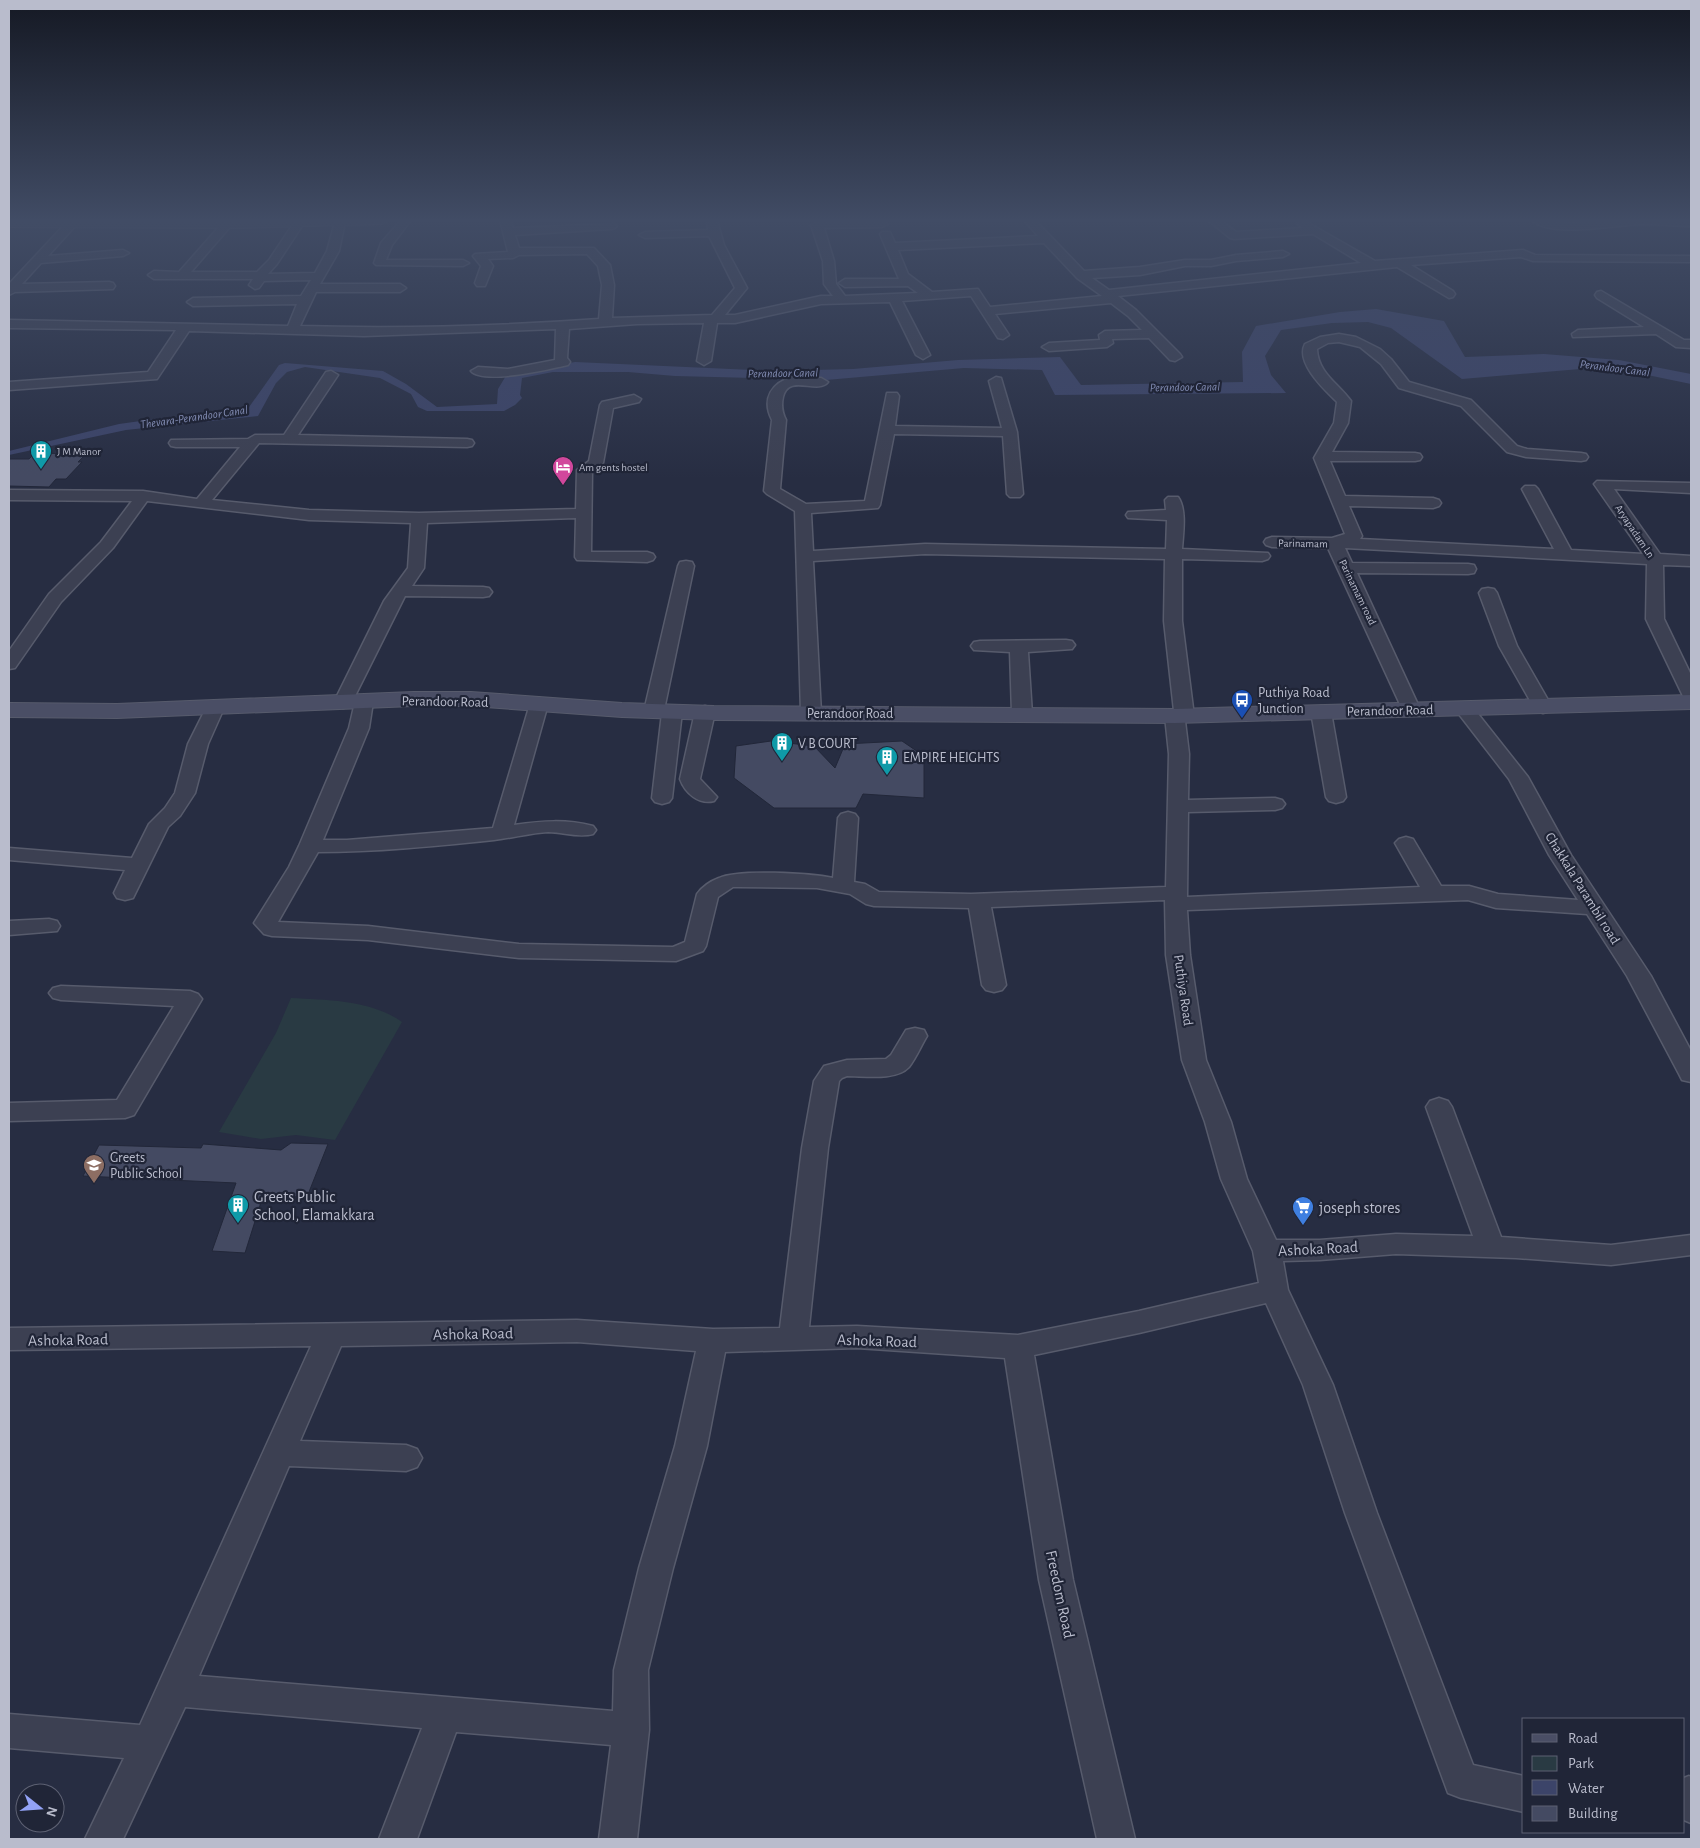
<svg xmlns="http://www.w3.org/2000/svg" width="1700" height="1848" font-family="'Alegreya Sans',sans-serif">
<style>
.green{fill:#293a43}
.water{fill:#3c4469}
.building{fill:#444a62;stroke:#222739}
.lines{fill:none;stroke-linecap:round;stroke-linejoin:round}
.minor-casing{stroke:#575b6c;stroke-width:3}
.tertiary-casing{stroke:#575b6c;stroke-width:2}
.secondary-casing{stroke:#575b6c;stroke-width:2}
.minor{fill:#3c4052;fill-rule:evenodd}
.tertiary{fill:#3c4052;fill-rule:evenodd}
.secondary{fill:#4a4e65;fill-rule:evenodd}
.labels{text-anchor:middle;stroke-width:4.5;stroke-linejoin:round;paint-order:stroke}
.far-poi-label{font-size:11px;fill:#b9bccc;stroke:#202537;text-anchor:start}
.far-street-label{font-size:11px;fill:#b9bccc;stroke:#202537}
.far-water-label{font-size:12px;font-style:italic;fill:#818bb2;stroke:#202537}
.poi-label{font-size:14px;fill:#b9bccc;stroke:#202537;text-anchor:start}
.street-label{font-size:14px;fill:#b9bccc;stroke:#202537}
.near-poi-label{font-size:16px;fill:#b9bccc;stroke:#202537;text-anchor:start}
.near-street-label{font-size:16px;fill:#b9bccc;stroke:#202537}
</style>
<rect width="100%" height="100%" fill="#272d42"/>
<path class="green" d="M 291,998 C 328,1000 371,1000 402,1022 L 335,1140 L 296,1135 L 261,1139 L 219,1132 L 276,1033 Z"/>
<polygon class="water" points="1376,309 1444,321 1465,357 1544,354 1619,360 1691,374 1691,384 1628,371 1592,368 1462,379 1391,328 1368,322 1332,323 1281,330 1265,356 1271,375 1286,393 1055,395 1042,370 964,368 826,380 675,376 628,372 553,372 522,378 520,395 522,398 515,405 504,411 427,411 418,407 411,394 380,378 305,367 287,372 276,383 258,416 126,430 9,455 9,451 119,424 162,418 180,420 247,410 279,365 285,363 383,371 406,384 437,407 497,404 498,389 507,374 575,362 773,371 853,369 958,360 1060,357 1081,385 1243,382 1242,352 1256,326 1340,312"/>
<g class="building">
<polygon points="35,453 74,454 72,455 84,456 78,462 82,462 66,479 56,479 49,487 9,486 9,459 29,459"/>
<polygon points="771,741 814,746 835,768 845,744 902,741 924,756 924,798 863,794 856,808 774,808 734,778 736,746"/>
<polygon points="291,1143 328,1144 307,1197 263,1196 245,1253 212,1251 236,1183 83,1176 99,1145 201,1148 203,1144 281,1150"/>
</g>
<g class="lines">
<g class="minor-casing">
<g id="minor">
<path d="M 225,220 L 236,220 L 191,272 L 257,272 L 269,260 L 295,221 L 300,220 L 304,223 L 277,264 L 268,274 L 315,273 L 327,251 L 335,222 L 336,220 L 344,220 L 345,222 L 339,251 L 320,284 L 400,284 L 406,288 L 400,292 L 316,292 L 300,326 C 400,329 500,326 599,319 L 602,285 L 598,266 L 587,254 L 519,255 L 513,258 L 488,259 L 493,266 L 485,286 L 477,286 L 475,283 L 481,266 L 473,256 L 475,254 L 508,252 L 500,220 L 510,220 L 513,228 L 615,224 L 617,226 L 615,228 L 611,229 L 515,235 L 519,248 L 594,248 L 610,265 L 614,285 L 612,318 L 712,315 L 735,288 L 709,236 L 645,238 L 639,235 L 645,232 L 708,230 L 707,220 L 717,220 L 724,245 L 747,288 L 725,315 L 735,315 L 821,296 L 833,296 L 824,284 L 823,261 L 811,225 L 817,222 L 882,221 L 888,224 L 882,227 L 824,228 L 834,261 L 836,284 L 845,296 L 918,293 L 908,286 L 845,287 L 839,283 L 845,279 L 899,279 L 880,234 L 882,232 L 890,232 L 895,243 L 1038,236 L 1024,220 L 1035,220 L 1084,271 L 1140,267 L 1185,260 L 1211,260 L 1236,255 L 1283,251 L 1289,254 L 1283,257 L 1236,261 L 1211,266 L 1185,266 L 1140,275 L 1092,278 L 1109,290 L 1361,263 L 1313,234 L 1234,239 L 1230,238 L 1208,220 L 1220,220 L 1236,232 L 1303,228 L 1297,223 L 1303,220 L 1375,261 L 1523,250 L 1535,255 L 1691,256 L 1691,262 L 1533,261 L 1521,257 L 1411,265 L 1453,291 L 1455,294 L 1453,297 L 1449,298 L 1397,267 L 1118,296 L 1136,310 L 1180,354 L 1182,357 L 1175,361 L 1170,360 L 1149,338 L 1112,339 L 1113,343 L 1107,347 L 1049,351 L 1042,347 L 1049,343 L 1100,340 L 1099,335 L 1105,331 L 1142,330 L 1128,316 L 1111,303 L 995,314 L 1009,335 L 1003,339 L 998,338 L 971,296 L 902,301 L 930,355 L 923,359 L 916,355 L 890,302 L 821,304 L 735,323 L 717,323 L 711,361 L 704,365 L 697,361 L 704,323 L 637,324 L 569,329 L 567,358 L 570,362 L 568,365 C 550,369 483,385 471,371 L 478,367 L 508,369 L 555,360 L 556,329 L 364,336 L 189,331 L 157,379 L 9,390 L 9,382 L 148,372 L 176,330 L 9,328 L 9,320 L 288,326 L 297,304 L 193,306 L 187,302 L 193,298 L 301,296 L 311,280 L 264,281 L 259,288 L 255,289 L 249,285 L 253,279 L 154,279 L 148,275 L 154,271 L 179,272 ZM 1044,243 L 1077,278 L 1102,296 L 990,307 L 978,289 L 932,292 L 908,274 L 898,250 Z"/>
<polygon points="401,220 411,220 392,245 386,260 463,260 469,263 463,266 376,265 374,263 381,243"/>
<path d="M 1532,220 L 1573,223 L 1615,220 L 1691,220 L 1691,226 C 1675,226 1658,224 1641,224 C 1617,225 1548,238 1532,220 Z"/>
<polygon points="71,221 77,224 48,256 123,250 129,253 123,256 41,263 22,284 109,282 113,283 115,286 113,289 15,292 9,295 9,284 67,222"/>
<polygon points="1601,291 1684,340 1691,340 1691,348 1676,347 1656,334 1573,337 1572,334 1578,330 1644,327 1597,298 1595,295 1597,292"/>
<path d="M 1339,334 L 1356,337 L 1380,349 L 1391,359 L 1409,382 L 1471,400 L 1517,446 L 1527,449 L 1581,453 L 1586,454 L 1588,457 L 1586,460 L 1581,461 L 1526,457 L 1507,452 L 1461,406 L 1399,388 L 1381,364 L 1360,347 L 1339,342 L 1328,343 L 1317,349 C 1318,373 1338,383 1351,401 L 1348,423 L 1332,452 L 1415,453 L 1420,454 L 1422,457 L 1420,460 L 1415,461 L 1330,461 L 1345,496 L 1433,498 L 1439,500 L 1441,503 L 1439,506 L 1433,508 L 1349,506 L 1362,536 L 1360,539 L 1554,549 L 1522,489 L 1525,486 L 1535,486 L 1538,489 L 1571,550 L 1643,554 L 1594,484 L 1597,481 L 1691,483 L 1691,493 L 1614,489 L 1660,554 L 1691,556 L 1691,566 L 1663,565 L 1664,619 L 1691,675 L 1691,700 L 1684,698 L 1682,694 L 1646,619 L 1647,564 L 1345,548 L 1352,563 L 1468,564 L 1474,565 L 1476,569 L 1474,573 L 1468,574 L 1357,573 L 1420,709 L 1418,713 L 1411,715 L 1404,713 L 1328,548 L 1272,547 L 1266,545 L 1264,542 L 1266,539 L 1272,537 L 1332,538 L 1345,534 L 1314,458 L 1334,423 L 1337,402 C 1325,390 1295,363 1305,344 L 1320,337 Z"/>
<polygon points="331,371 338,375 298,435 467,439 472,440 474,443 472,446 467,447 259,443 212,500 309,510 419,513 576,509 577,470 589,461 600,405 602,402 634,395 641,399 639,402 613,408 603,463 592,472 591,552 647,552 653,554 655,557 653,560 647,562 577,560 575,557 576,518 427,523 424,568 412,586 483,587 489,588 492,592 489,596 483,597 405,596 350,706 343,708 336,706 334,702 384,601 408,568 411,523 309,520 147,501 113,548 61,602 15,668 9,669 9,651 49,594 101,542 132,501 9,500 9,490 143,491 197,499 240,447 176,447 171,446 169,443 171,440 248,439 255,435 284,435 326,372"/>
<path d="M 793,377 L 821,378 L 828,382 C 817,395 789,373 783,397 C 781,406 782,412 786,420 L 780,489 L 806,504 L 865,501 L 887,393 L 897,393 L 899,396 L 895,426 L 1002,428 L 989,381 L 996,377 L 1001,378 L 1017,432 L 1023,494 L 1020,497 L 1010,497 L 1007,494 L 1003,436 L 894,434 L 880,505 L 878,508 L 811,513 L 813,551 L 925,544 L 1166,549 L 1167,520 L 1128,518 L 1126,515 L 1128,512 L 1166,510 L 1165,500 L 1168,497 L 1178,497 C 1187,509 1183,534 1182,549 L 1268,553 L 1270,556 L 1268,559 L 1262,561 L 1182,559 L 1182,621 L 1194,716 L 1191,720 L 1185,721 L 1189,754 L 1188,800 L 1275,798 L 1282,800 L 1285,804 L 1282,808 L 1275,810 L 1188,812 L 1187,897 L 1420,887 L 1395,843 L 1399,839 L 1406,837 L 1413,839 L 1441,886 L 1469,886 L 1498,894 L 1578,900 L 1549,855 L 1509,779 L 1455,709 L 1457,705 L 1464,703 L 1471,705 L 1528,777 L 1571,855 L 1651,976 L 1691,1051 L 1691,1082 L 1682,1080 L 1679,1074 L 1627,976 L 1587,914 L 1496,908 L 1468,900 L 1187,910 L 1190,955 L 1206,1060 L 1231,1122 L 1247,1179 L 1276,1240 L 1320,1240 L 1396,1234 L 1473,1236 L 1426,1107 L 1430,1101 L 1439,1098 L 1448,1101 L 1452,1107 L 1501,1237 L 1611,1245 L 1691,1235 L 1691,1255 L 1611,1265 L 1516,1258 L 1396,1254 L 1320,1260 L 1283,1261 L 1288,1290 L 1333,1385 L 1377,1513 L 1473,1765 L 1524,1776 L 1524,1812 L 1461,1798 L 1448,1793 L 1345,1513 L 1303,1385 L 1266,1303 L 1139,1333 L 1034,1355 L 1073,1580 L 1135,1839 L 1097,1839 L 1039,1580 L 1005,1358 L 857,1348 L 725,1352 L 707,1446 L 673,1568 L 648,1670 L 649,1730 L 637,1839 L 599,1839 L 611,1745 L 456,1732 L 417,1839 L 379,1839 L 422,1728 L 185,1707 L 123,1839 L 85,1839 L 124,1758 L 9,1748 L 9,1714 L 140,1725 L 311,1346 L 9,1350 L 9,1328 L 577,1320 L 713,1329 L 780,1328 L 802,1148 L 814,1081 L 824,1066 L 847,1060 L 886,1059 L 891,1055 L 906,1030 L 915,1028 L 924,1030 L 927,1036 C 921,1046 916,1058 909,1067 C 896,1081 865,1076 847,1076 L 842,1078 L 839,1081 L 828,1148 L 809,1327 L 857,1326 L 1018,1335 L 1139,1311 L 1259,1283 L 1253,1251 L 1221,1179 L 1205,1122 L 1182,1060 L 1166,955 L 1165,900 L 991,907 L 1006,985 L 1002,990 L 994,992 L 986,990 L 982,985 L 969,908 L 874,906 L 866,904 L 850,894 L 817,888 L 739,887 L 733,887 L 718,897 L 706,946 L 703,951 L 676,961 L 519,958 L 368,940 L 272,936 L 264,934 L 254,923 L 289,867 L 299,846 L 349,728 L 355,702 L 357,698 L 364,696 L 371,698 L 373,702 L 369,728 L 323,840 L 347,840 L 493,828 L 530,704 L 532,700 L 539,698 L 546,700 L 548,704 L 514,825 C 542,821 566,819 593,826 L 596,830 L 593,834 C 578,838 563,832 548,832 C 530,833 512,838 494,840 C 436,846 377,852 318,852 L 278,922 L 368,926 L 519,944 L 673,947 L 685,942 L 697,894 C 702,887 711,881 719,878 C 737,869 811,873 833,878 L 838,818 L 841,814 L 848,812 L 855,814 L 858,818 L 854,882 L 865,884 L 879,892 L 971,894 L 1166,887 L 1169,754 L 1165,716 L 1168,712 L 1174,711 L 1164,621 L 1165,559 L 925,554 L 813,561 L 821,713 L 818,717 L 811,719 L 804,717 L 801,713 L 795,511 L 767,494 L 764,491 L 772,420 C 761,399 772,382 793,377 ZM 577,1342 L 696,1351 L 675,1446 L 639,1568 L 614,1670 L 613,1711 L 199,1676 L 289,1466 L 406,1471 L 417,1467 L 422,1458 L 417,1449 L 406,1445 L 300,1441 L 341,1346 Z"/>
<polygon points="686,561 692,562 694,566 664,710 672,706 679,708 682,712 672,798 669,802 662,804 655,802 652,798 662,713 654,717 647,715 644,711 678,566 680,562"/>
<polygon points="1488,588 1494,589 1497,593 1517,646 1552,707 1550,711 1543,713 1536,711 1499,646 1479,593 1482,589"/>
<polygon points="1066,640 1072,641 1075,645 1072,649 1028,652 1032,714 1029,718 1022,720 1015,718 1012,714 1010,652 974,650 971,646 974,642 980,641"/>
<polygon points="215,702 222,704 224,708 208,744 195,793 180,816 168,827 133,898 125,900 117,898 114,893 125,870 9,860 9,848 132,858 149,824 165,808 175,793 188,744 208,704"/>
<path d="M 705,706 L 712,708 L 715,712 L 700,779 L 717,797 L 714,801 C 699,805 685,793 680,779 L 695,712 L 698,708 Z"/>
<polygon points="1321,706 1328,708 1331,712 1346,797 1343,801 1336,803 1329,801 1326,797 1311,712 1314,708"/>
<polygon points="49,919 57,921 60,926 57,931 9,935 9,921"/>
<polygon points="61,986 190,991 198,994 202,999 134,1115 125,1118 9,1121 9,1103 117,1100 174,1006 61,1000 53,998 49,993 53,988"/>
<polygon points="1689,1776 1691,1777 1691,1823 1684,1820 1684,1778"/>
</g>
</g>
<g class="tertiary-casing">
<polygon id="tertiary" points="9,220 389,220 382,224 239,228 9,227"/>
</g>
<g class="secondary-casing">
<polygon id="secondary" points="413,692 471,692 622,703 714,706 1175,709 1691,695 1691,709 1175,723 714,720 622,717 471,706 413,706 117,718 9,717 9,703 117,704"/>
</g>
<use href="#minor" class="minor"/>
<use href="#tertiary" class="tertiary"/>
<use href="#secondary" class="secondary"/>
</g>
<linearGradient id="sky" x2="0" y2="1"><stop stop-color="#151924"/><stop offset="0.46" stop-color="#414c65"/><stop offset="1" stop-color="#414c65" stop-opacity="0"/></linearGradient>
<rect width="1700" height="479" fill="url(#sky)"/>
<defs>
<g id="building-pin" transform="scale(1.125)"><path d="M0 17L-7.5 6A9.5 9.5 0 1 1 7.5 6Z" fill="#0f9aa8" stroke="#202537"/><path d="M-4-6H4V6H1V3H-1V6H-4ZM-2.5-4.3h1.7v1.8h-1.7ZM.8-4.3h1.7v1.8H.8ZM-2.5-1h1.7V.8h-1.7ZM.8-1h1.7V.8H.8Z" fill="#fff"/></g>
<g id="hotel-pin" transform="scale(1.125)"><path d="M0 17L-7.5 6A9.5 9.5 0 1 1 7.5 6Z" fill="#d1479c" stroke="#202537"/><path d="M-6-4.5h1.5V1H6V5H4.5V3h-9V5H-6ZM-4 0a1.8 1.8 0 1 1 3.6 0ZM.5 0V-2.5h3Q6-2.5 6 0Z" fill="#fff"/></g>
<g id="bus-pin" transform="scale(1.125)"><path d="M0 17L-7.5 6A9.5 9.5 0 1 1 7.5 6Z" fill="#1a4fb4" stroke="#202537"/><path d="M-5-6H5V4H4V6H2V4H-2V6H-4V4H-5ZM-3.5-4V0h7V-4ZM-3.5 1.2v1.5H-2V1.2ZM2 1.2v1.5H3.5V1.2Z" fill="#fff"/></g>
<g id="school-pin" transform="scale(1.125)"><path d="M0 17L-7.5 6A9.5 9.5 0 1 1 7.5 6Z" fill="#8d6e63" stroke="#202537"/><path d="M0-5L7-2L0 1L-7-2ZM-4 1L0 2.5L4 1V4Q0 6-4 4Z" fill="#fff"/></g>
<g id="supermarket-pin" transform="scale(1.125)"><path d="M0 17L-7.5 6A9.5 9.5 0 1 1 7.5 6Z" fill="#3f7fe0" stroke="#202537"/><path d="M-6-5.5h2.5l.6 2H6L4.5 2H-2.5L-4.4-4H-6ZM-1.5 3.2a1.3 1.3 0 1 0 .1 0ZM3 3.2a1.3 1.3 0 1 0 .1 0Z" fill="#fff"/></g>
</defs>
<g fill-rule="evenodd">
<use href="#building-pin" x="41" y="451"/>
<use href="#hotel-pin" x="563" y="467"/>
<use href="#bus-pin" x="1242" y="700"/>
<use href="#building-pin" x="782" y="743"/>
<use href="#building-pin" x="887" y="757"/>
<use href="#school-pin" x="94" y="1165"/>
<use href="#building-pin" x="238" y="1205"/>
<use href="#supermarket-pin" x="1303" y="1207"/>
</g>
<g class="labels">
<g class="far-poi-label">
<text x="57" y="455">J M Manor</text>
<text x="579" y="471">Am gents hostel</text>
</g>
<g class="far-street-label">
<text transform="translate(1635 531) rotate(56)" y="4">Aryapadam Ln</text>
<text transform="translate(1303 543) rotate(1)" y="4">Parinamam</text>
<text transform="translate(1358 592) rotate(64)" y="4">Parinamam road</text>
</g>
<g class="far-water-label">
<text transform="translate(1615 368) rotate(7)" y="4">Perandoor Canal</text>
<text transform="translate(783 373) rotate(-1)" y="4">Perandoor Canal</text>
<text transform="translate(1185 387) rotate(-1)" y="4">Perandoor Canal</text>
<text transform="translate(194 417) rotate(-8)" y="4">Thevara-Perandoor Canal</text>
</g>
<g class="poi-label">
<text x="1258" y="697">Puthiya Road<tspan x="1258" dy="16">Junction</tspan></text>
<text x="798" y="748">V B COURT</text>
<text x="903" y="762">EMPIRE HEIGHTS</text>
<text x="110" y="1162">Greets<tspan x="110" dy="16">Public School</tspan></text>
</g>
<g class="street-label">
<text transform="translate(445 701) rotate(1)" y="5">Perandoor Road</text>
<text transform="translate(1390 710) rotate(-1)" y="5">Perandoor Road</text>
<text x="850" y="718">Perandoor Road</text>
<text transform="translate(1583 888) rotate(58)" y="5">Chakkala Parambil road</text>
<text transform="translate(1184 990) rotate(82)" y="5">Puthiya Road</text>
</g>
<g class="near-poi-label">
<text x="254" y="1202">Greets Public<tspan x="254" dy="18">School, Elamakkara</tspan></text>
<text x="1319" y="1213">joseph stores</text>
</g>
<g class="near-street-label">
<text transform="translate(1318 1248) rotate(-3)" y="6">Ashoka Road</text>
<text transform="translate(473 1333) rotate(-1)" y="6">Ashoka Road</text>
<text transform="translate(68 1339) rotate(-1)" y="6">Ashoka Road</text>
<text transform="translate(877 1340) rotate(2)" y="6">Ashoka Road</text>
<text transform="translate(1061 1594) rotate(78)" y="6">Freedom Road</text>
</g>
</g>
<rect width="1700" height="1848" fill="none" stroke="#b9bccc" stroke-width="20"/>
<rect x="1522" y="1718" width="162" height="115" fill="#202537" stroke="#5d6173"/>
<rect x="1532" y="1734" width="25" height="8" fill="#4a4e65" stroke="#5d6173"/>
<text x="1568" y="1743" font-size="15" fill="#b9bccc">Road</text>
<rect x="1532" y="1756" width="25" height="15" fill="#293a43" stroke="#5d6173"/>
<text x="1568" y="1768" font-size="15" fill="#b9bccc">Park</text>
<rect x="1532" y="1780" width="25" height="15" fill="#3c4469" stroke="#5d6173"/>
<text x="1568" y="1793" font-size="15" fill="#b9bccc">Water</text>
<rect x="1532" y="1806" width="25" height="15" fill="#444a62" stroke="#5d6173"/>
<text x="1568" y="1818" font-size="15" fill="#b9bccc">Building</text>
<g transform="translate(40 1808) rotate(107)"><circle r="24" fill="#202537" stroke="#5d6173"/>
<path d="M0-4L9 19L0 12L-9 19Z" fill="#93a3f6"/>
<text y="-8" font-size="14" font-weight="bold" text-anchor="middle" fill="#b9bccc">N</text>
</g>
</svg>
